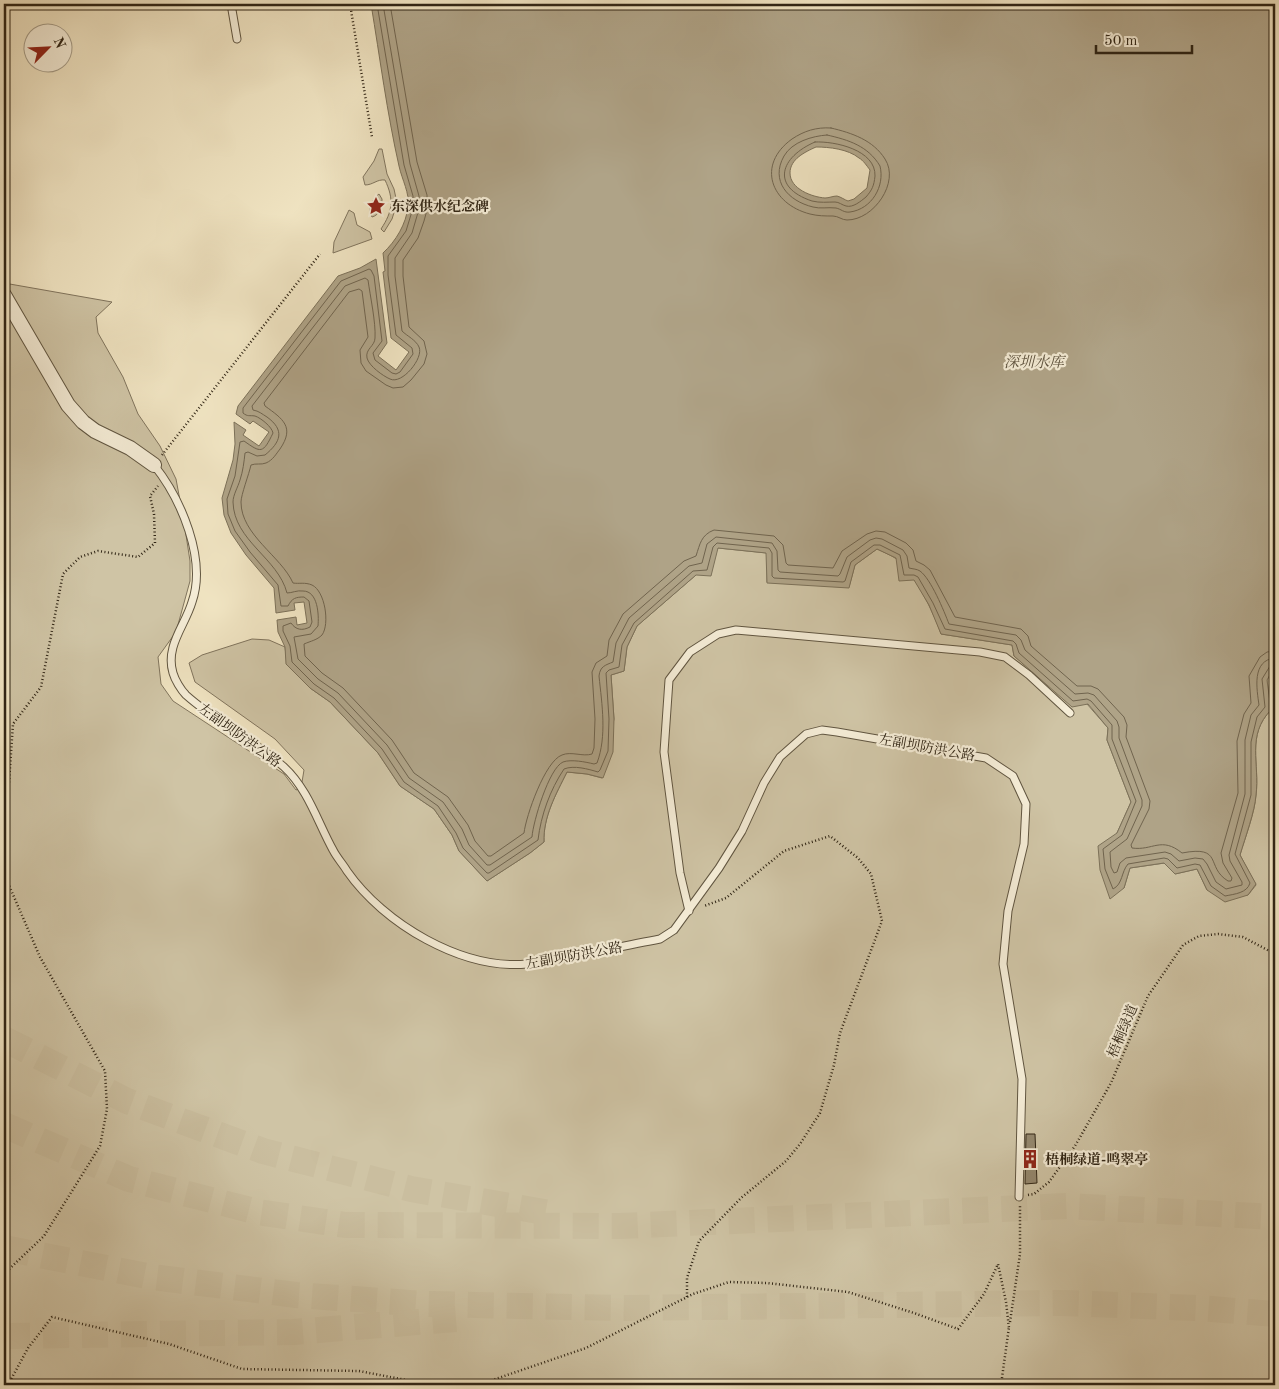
<svg xmlns="http://www.w3.org/2000/svg" width="1279" height="1389" font-family="'Old Standard TT','Noto Serif SC',serif">
<style>
.green{fill:#cfc4a5;stroke:#80745d}
.water{fill:#afa387;stroke:#7c7159;fill-rule:evenodd}
.lines{fill:none;stroke-linecap:round;stroke-linejoin:round}
.shore{stroke:#70644e;stroke-width:1}
.building{fill:#94886f;stroke:#302515}
.motorway-tunnel{stroke:#cabe9f;stroke-width:26;stroke-dasharray:26 13;stroke-linecap:butt}
.service-casing{stroke:#605540;stroke-width:9}
.minor-casing{stroke:#605540;stroke-width:16}
.path{stroke:#302515;stroke-width:2.5;stroke-dasharray:1 2.5;stroke-linecap:butt}
.service{stroke:#f5edd7;stroke-width:7}
.minor{stroke:#f5edd7;stroke-width:14}
.labels{text-anchor:middle;stroke-width:4.5;stroke-linejoin:round;paint-order:stroke}
.poi-label{font-size:14px;font-weight:bold;fill:#302515;stroke:#f5edd7;text-anchor:start}
.street-label{font-size:14px;fill:#302515;stroke:#f5edd7}
.water-label{font-size:15px;font-style:italic;fill:#5c513d;stroke:#f5edd7}
</style>
<rect width="100%" height="100%" fill="#f0e4c2"/>
<filter id="stains"><feTurbulence type="fractalNoise" baseFrequency=".004" numOctaves="4"/><feColorMatrix values="0 0 0 0 .2 0 0 0 0 .09 0 0 0 0 .02 0 0 0 .5 -.17"/></filter>
<radialGradient id="worn" r=".72"><stop offset=".6" stop-color="#630" stop-opacity="0"/><stop offset="1" stop-color="#630" stop-opacity=".3"/></radialGradient>
<g class="green">
<path d="M 379,149 L 382,149 L 387,174 L 394,189 L 397,203 L 392,219 L 384,232 L 381,229 C 393,211 394,199 385,180 C 377,179 373,185 365,185 L 363,177 L 374,161 Z"/>
<path d="M 379,194 L 382,199 C 382,206 380,215 372,217 C 367,209 372,199 379,194 Z"/>
<polygon points="349,210 354,213 357,225 370,232 372,239 333,253 334,242"/>
<path d="M 4,283 L 112,302 L 96,317 L 98,333 L 123,377 L 138,414 L 160,446 L 176,479 L 184,522 L 190,561 L 190,581 L 176,632 L 158,657 L 161,684 L 173,701 L 284,774 L 296,790 L 301,788 L 304,770 L 275,739 L 195,682 L 189,663 L 202,655 L 252,639 L 269,640 L 285,647 L 287,664 L 310,688 L 330,702 L 378,753 L 400,786 L 434,809 L 452,835 L 459,851 L 487,881 L 530,853 L 544,842 C 543,817 556,794 567,772 L 587,774 L 602,778 L 614,719 L 611,675 L 624,671 L 627,647 L 637,626 L 696,575 L 718,548 L 767,553 L 767,582 L 849,587 L 855,565 L 877,549 C 883,552 889,554 895,558 C 913,570 934,613 941,634 L 1012,645 L 1014,656 L 1042,679 L 1087,704 L 1108,728 L 1107,740 L 1131,802 L 1117,833 L 1124,888 L 1130,868 L 1165,863 L 1175,874 L 1197,869 L 1207,890 L 1248,895 L 1256,885 L 1240,855 C 1245,838 1255,812 1256,795 C 1260,764 1246,735 1271,710 L 1267,680 L 1275,666 L 1275,1385 L 4,1385 Z"/>
</g>
<path class="water" d="M 371,4 L 1275,4 L 1275,666 L 1267,680 L 1271,710 C 1246,735 1260,764 1256,795 C 1255,811 1245,838 1240,855 L 1256,884 L 1248,895 L 1225,902 L 1207,890 L 1197,869 L 1175,874 L 1164,863 L 1130,868 L 1124,888 L 1110,899 L 1100,870 L 1098,846 L 1117,833 L 1131,802 L 1107,740 L 1108,728 L 1088,704 L 1072,707 L 1014,656 L 1012,645 L 941,634 L 929,605 L 914,580 L 899,581 L 896,558 L 877,549 L 855,565 L 849,588 L 767,583 L 766,553 L 718,548 L 711,576 L 696,575 L 637,626 L 627,647 L 624,671 L 611,675 L 614,719 L 613,752 L 603,778 L 587,774 L 567,772 C 556,794 543,817 544,842 L 530,853 L 487,881 L 459,851 L 452,835 L 434,809 L 400,786 L 378,753 L 330,702 L 310,688 L 286,664 L 285,647 L 278,632 L 277,620 L 296,617 L 297,625 L 307,623 L 304,602 L 294,603 L 295,610 L 276,613 L 274,588 L 246,555 L 231,533 L 224,515 L 222,498 L 233,460 L 235,444 L 234,422 L 246,430 L 243,435 L 259,446 L 269,432 L 253,421 L 250,424 L 236,414 L 238,406 L 338,276 L 360,268 L 376,259 L 387,343 L 378,356 L 396,370 L 409,352 L 391,338 L 383,272 L 385,271 L 383,253 C 396,241 406,224 408,207 C 410,193 402,180 399,166 C 387,113 380,58 371,4 ZM 816,147 C 829,147 848,149 859,158 C 863,160 867,166 870,170 L 867,188 L 854,199 L 848,201 C 845,200 841,197 837,196 C 833,196 829,198 825,198 C 812,197 790,189 790,173 C 790,159 805,152 816,147 Z"/>
<g class="lines">
<g class="shore">
<path d="M 377,4 L 404,165 L 413,196 L 413,208 L 406,231 L 388,256 L 388,275 L 396,335 L 412,348 L 413,354 L 400,372 L 396,374 L 392,373 L 375,360 L 373,353 L 382,341 L 374,276 L 371,270 L 369,269 L 341,281 L 243,408 L 243,413 C 248,417 249,415 255,416 C 261,418 272,427 273,433 C 263,454 261,453 244,441 L 240,442 L 235,476 L 227,499 L 228,514 L 235,531 L 250,552 L 278,585 L 281,606 L 288,606 C 292,598 296,597 304,597 L 309,601 L 312,622 L 310,627 C 302,631 296,630 291,623 L 283,626 L 283,631 L 290,646 L 292,662 L 314,684 L 334,698 L 382,749 L 404,782 L 438,806 L 456,833 L 463,848 L 487,873 L 489,873 L 538,840 C 541,815 550,790 564,769 C 574,765 588,769 598,772 L 600,770 L 608,751 L 609,719 L 606,673 L 609,670 L 619,667 L 622,645 L 634,623 L 693,571 L 707,570 L 713,547 L 717,543 L 769,548 L 772,553 L 772,576 L 774,578 L 843,582 L 845,581 L 851,562 L 874,545 L 880,545 L 900,555 L 904,575 L 914,575 L 918,577 L 933,603 L 945,629 L 1013,641 L 1016,644 L 1019,653 L 1073,701 L 1087,699 L 1091,701 L 1112,725 L 1112,739 L 1136,801 L 1122,835 L 1103,849 L 1105,869 L 1113,889 C 1123,884 1121,872 1128,864 L 1164,858 L 1168,859 L 1177,868 L 1195,864 L 1200,865 L 1211,886 L 1225,896 C 1235,894 1247,893 1250,883 L 1235,854 L 1251,795 L 1251,742 L 1257,717 L 1265,707 L 1262,679 L 1270,666 L 1275,665"/>
<path d="M 383,4 L 410,164 L 419,196 L 419,209 L 412,233 L 395,258 L 395,276 L 402,331 C 407,336 416,340 419,347 C 424,358 402,385 390,379 C 383,376 369,366 367,358 C 365,349 375,346 375,338 C 376,323 370,295 368,280 L 365,278 L 345,286 L 252,406 L 253,410 C 259,411 262,414 267,417 C 285,430 281,442 265,455 L 257,456 L 248,452 L 245,453 C 244,462 243,471 240,480 C 238,487 233,495 233,502 C 234,541 278,558 287,593 C 292,593 297,590 303,591 C 318,591 319,615 318,626 L 311,634 L 294,637 L 298,659 L 318,679 L 338,693 L 387,745 L 409,778 L 443,802 L 462,829 L 469,845 L 487,865 L 490,865 L 532,837 C 533,822 549,768 563,762 C 571,759 586,762 594,764 L 597,763 C 607,736 602,705 599,676 C 600,666 606,665 613,662 L 616,643 L 629,618 L 689,566 L 702,563 L 707,544 L 716,537 L 772,543 L 777,551 L 778,570 L 780,572 L 838,576 L 840,574 L 847,557 L 870,540 L 876,538 L 882,539 L 903,550 L 907,556 L 909,568 C 913,569 917,569 920,571 C 931,579 944,611 949,624 L 1016,635 L 1021,640 L 1025,650 L 1075,694 L 1088,693 L 1094,695 L 1117,721 L 1119,727 L 1119,738 L 1142,800 L 1142,806 L 1127,839 L 1110,852 L 1111,867 L 1114,873 L 1117,872 L 1120,863 L 1126,858 L 1165,852 L 1171,854 L 1179,861 L 1195,858 L 1203,859 L 1207,864 L 1216,882 L 1226,889 L 1242,885 L 1242,882 L 1230,861 L 1229,855 L 1245,794 L 1245,740 L 1251,715 L 1259,705 C 1257,690 1251,660 1275,658"/>
<path d="M 390,4 L 417,162 L 427,195 L 427,210 L 424,221 L 418,238 L 403,260 L 403,276 L 409,327 L 424,341 L 427,354 L 424,364 L 411,380 L 403,387 L 393,388 L 386,385 L 366,371 L 361,363 L 360,350 L 368,337 L 362,291 L 359,289 L 349,292 L 264,403 L 265,406 C 283,419 295,427 280,449 C 276,454 273,460 266,463 C 261,465 256,463 251,465 C 249,474 241,495 241,502 C 241,535 281,556 293,583 C 299,584 305,582 312,585 C 325,591 330,624 322,635 C 317,640 311,641 304,644 L 305,656 L 322,673 L 343,688 L 392,740 L 414,773 L 448,797 L 468,825 L 475,841 L 488,856 L 491,856 L 524,833 C 526,816 545,761 562,755 C 571,751 583,757 592,754 L 594,748 L 595,719 L 592,672 L 596,663 L 607,656 L 609,640 L 623,614 L 684,561 L 696,556 C 700,544 701,535 714,530 L 774,536 L 783,545 L 786,563 L 788,565 L 833,568 L 842,551 L 867,534 L 876,531 L 885,532 L 906,543 L 913,550 L 916,561 L 924,565 L 930,570 L 955,617 L 1021,629 L 1028,636 L 1031,646 L 1077,686 L 1091,686 L 1098,689 L 1124,717 L 1127,725 L 1126,737 L 1150,801 L 1149,809 L 1131,845 L 1132,848 C 1153,851 1161,836 1182,853 C 1224,845 1205,867 1228,881 L 1231,881 L 1232,878 L 1223,863 L 1221,853 L 1238,793 L 1237,741 L 1244,714 L 1251,703 L 1249,676 L 1260,657 L 1267,652 L 1275,651"/>
<path d="M 831,128 C 852,133 873,140 885,159 C 900,182 874,220 847,220 C 842,220 838,216 833,216 C 825,216 818,216 810,214 C 771,204 756,165 792,139 C 804,131 816,127 831,128 Z"/>
<path d="M 827,135 C 849,140 868,146 880,166 C 885,186 872,209 850,212 C 844,213 841,209 836,208 C 828,207 820,209 813,207 C 788,201 770,181 784,156 C 792,142 812,136 827,135 Z"/>
<path d="M 815,142 C 835,141 876,150 875,176 C 874,186 872,190 866,197 C 861,201 853,208 846,206 C 842,205 839,202 835,202 C 827,202 820,203 812,201 C 770,187 780,157 815,142 Z"/>
</g>
</g>
<polygon class="building" points="1026,1134 1035,1134 1037,1183 1025,1184"/>
<g class="lines">
<g class="motorway-tunnel">
<polyline points="4,1039 127,1101 263,1151 411,1189 550,1213"/>
<polyline points="4,1125 129,1179 258,1212 345,1225 620,1226 1067,1206 1275,1217"/>
<polyline points="4,1248 152,1277 296,1295 425,1304 624,1308 1062,1303 1198,1308 1275,1314"/>
<polyline points="4,1336 293,1332 456,1319"/>
</g>
<g class="service-casing">
<g id="service">
<polyline points="231,4 237,39"/>
<path d="M 154,465 C 181,499 207,559 192,602 C 185,626 165,646 173,673 C 175,680 181,690 186,695 C 216,722 254,740 284,767 C 308,789 318,823 333,850 C 337,858 343,864 347,871 C 384,924 462,970 527,964 C 540,963 552,960 565,958 C 596,952 628,945 660,939 L 674,930 L 719,868 L 742,831 L 764,783 L 780,757 L 806,734 L 822,730 L 837,732 L 986,758 L 1013,776 L 1026,804 L 1024,844 L 1008,911 L 1003,964 L 1022,1079 L 1019,1197"/>
<polyline points="689,911 680,873 664,752 669,680 690,652 718,634 736,630 980,652 1005,657 1029,675 1070,713"/>
</g>
</g>
<g class="minor-casing">
<polyline id="minor" points="4,295 68,405 83,422 95,431 130,448 154,465"/>
</g>
<g class="path">
<polyline points="350,4 372,137"/>
<polyline points="162,455 320,254"/>
<polyline points="1028,1195 1034,1194 1049,1182 1075,1146 1111,1083 1148,996 1183,945 1199,936 1218,934 1243,937 1275,954"/>
<polyline points="4,1274 44,1236 100,1146 107,1109 105,1071 40,957 8,883 7,811 13,724 41,687 63,574 80,557 98,551 138,557 155,543 154,514 150,496 158,486"/>
<polyline points="687,1297 687,1278 699,1241 741,1198 786,1161 800,1144 820,1113 834,1065 840,1033 882,921 871,874 858,858 830,836 784,851 726,898 704,906"/>
<polyline points="1010,1322 1020,1254 1020,1206"/>
<polyline points="8,1385 28,1348 52,1317 169,1344 242,1369 359,1371 432,1385"/>
<polyline points="478,1385 586,1348 693,1294 729,1282 767,1283 848,1292 914,1313 958,1329 984,1294 998,1264 1006,1302 1009,1328"/>
<polyline points="1001,1385 1009,1327"/>
</g>
<use href="#service" class="service"/>
<use href="#minor" class="minor"/>
</g>
<defs>
<g id="sight-bare" transform="scale(1.5)"><path d="M0-6L1.8-2.2L6-1.7L2.9 1.2L3.7 5.4L0 3.3L-3.7 5.4L-2.9 1.2L-6-1.7L-1.8-2.2Z" fill="#8f2418" stroke="#f5edd7" stroke-width="2.5" paint-order="stroke"/></g>
<g id="building-bare" transform="scale(1.5)"><path d="M-4-6H4V6H1V3H-1V6H-4ZM-2.5-4.3h1.7v1.8h-1.7ZM.8-4.3h1.7v1.8H.8ZM-2.5-1h1.7V.8h-1.7ZM.8-1h1.7V.8H.8Z" fill="#8f2418" stroke="#f5edd7" stroke-width="2.5" paint-order="stroke"/></g>
</defs>
<g fill-rule="evenodd">
<use href="#sight-bare" x="376" y="206"/>
<use href="#building-bare" x="1030" y="1159"/>
</g>
<g class="labels">
<g class="poi-label">
<text x="391" y="211">东深供水纪念碑</text>
<text x="1045" y="1164">梧桐绿道-鸣翠亭</text>
</g>
<g class="street-label">
<text transform="translate(240 735) rotate(36)" y="5">左副坝防洪公路</text>
<text transform="translate(927 747) rotate(10)" y="5">左副坝防洪公路</text>
<text transform="translate(574 955) rotate(-10)" y="5">左副坝防洪公路</text>
<text transform="translate(1122 1031) rotate(-67)" y="5">梧桐绿道</text>
</g>
<g class="water-label">
<text x="1034" y="367">深圳水库</text>
</g>
</g>
<rect width="1279" height="1389" fill="none" stroke="#f0e4c2" stroke-width="20"/>
<rect x="5" y="5" width="1269" height="1379" fill="none" stroke="#302515" stroke-width="2.5"/>
<rect x="10" y="10" width="1259" height="1369" fill="none" stroke="#302515"/>
<g transform="translate(48 48) rotate(66)"><circle r="24" fill="#f5edd7" stroke="#a69d89"/>
<path d="M0-4L9 19L0 12L-9 19Z" fill="#8f2418"/>
<text y="-8" font-size="14" font-weight="bold" text-anchor="middle" fill="#302515">N</text>
</g>
<path d="M1096 45v8h96v-8" fill="none" stroke="#302515" stroke-width="2.5"/>
<text x="1104" y="45" font-size="15" fill="#302515" stroke="#f5edd7" stroke-width="4" paint-order="stroke">50 m</text>
<rect width="100%" height="100%" filter="url(#stains)"/>
<rect width="100%" height="100%" fill="url(#worn)"/>
</svg>
